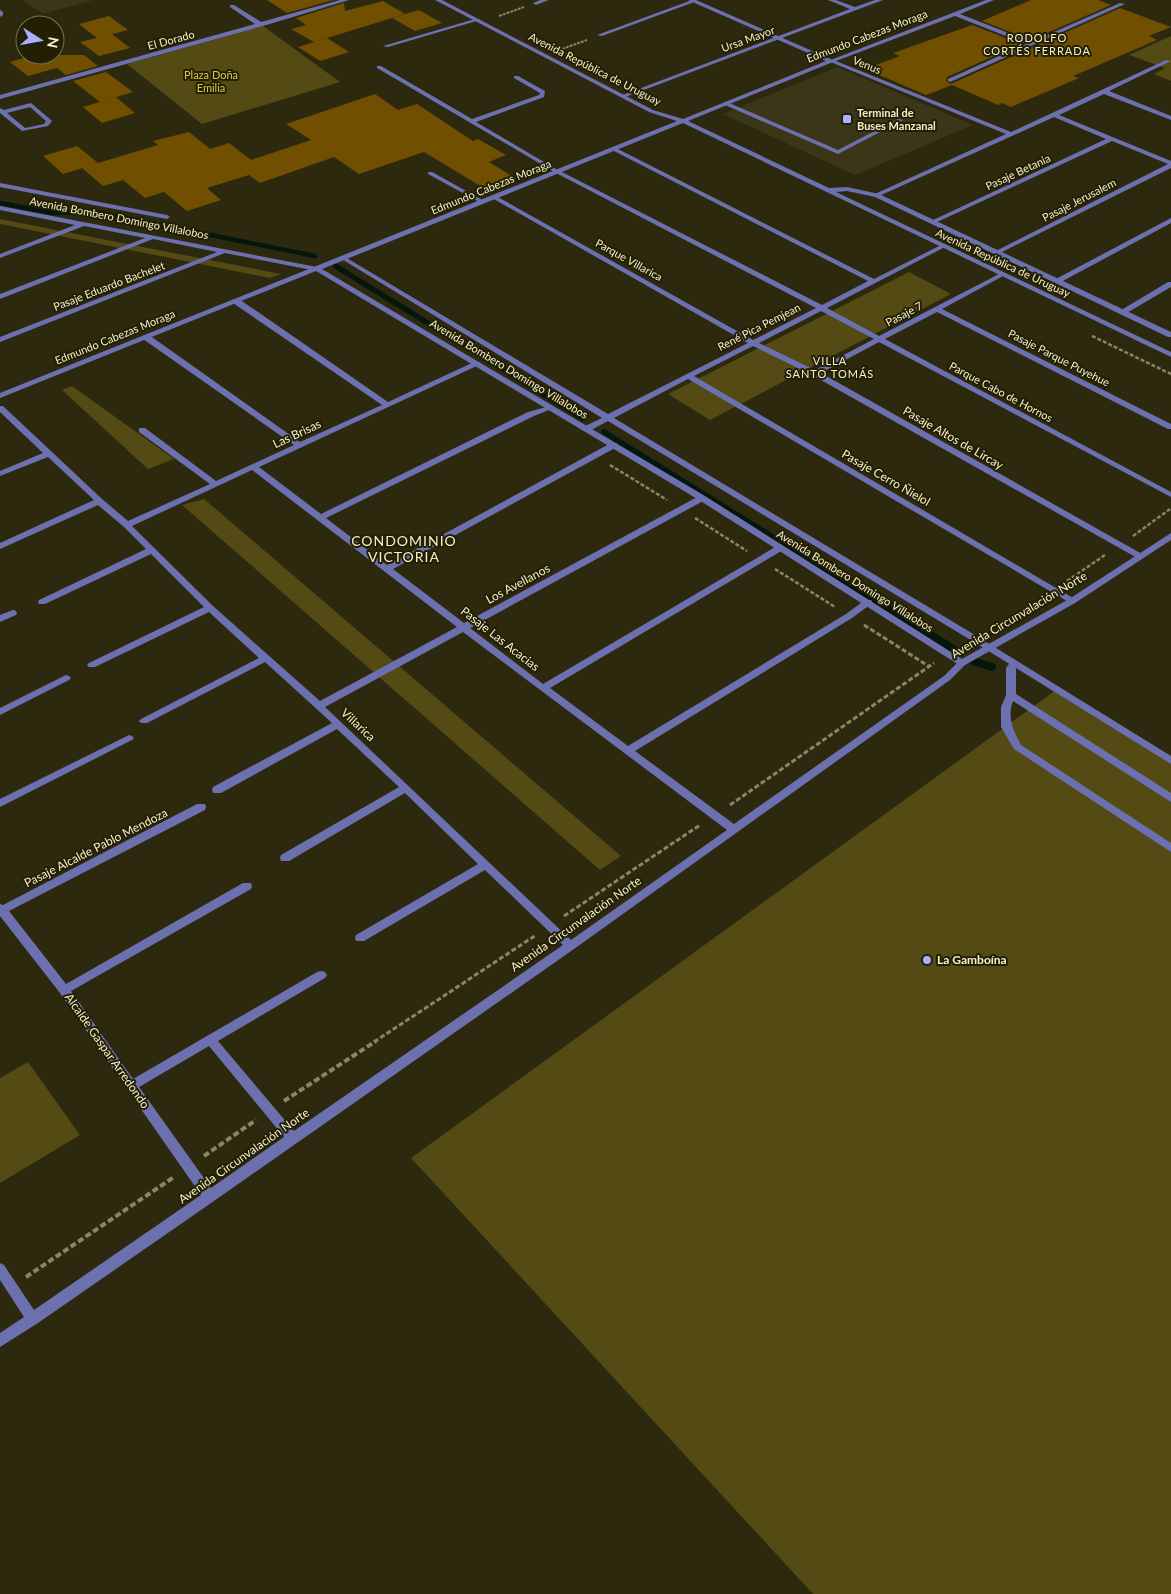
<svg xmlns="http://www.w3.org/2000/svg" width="1171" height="1594" font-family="Lato,sans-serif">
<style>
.built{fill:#3b3618}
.green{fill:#534a14}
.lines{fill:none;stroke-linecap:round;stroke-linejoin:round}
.stream-far2{stroke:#05160d;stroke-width:4.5}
.stream-far1{stroke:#05160d;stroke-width:5.5}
.stream{stroke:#05160d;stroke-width:8}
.building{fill:#714f00}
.path-far3{stroke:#8a8565;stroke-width:2;stroke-dasharray:3 1;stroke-linecap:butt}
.path-far2{stroke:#8a8565;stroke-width:2.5;stroke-dasharray:4 2;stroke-linecap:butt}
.path-far1{stroke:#8a8565;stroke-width:3;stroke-dasharray:5 2.5;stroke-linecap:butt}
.path{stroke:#8a8565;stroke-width:4;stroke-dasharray:6 3;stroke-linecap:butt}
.service{fill:#6c70af;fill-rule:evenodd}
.minor{fill:#6c70af;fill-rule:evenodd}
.tertiary{fill:#6c70af;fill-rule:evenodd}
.poi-dot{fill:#aab0fb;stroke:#231f05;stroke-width:2}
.labels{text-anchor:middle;stroke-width:4;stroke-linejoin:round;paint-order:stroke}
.far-street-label{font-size:11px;fill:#f6f0c8;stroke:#231f05}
.far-neighbourhood-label{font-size:11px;letter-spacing:1px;fill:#f6f0c8;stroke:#231f05}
.far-park-label{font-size:11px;fill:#dfca46;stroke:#231f05}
.far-poi-label{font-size:11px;font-weight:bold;fill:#f6f0c8;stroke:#231f05;text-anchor:start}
.street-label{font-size:12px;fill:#f6f0c8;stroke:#231f05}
.poi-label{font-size:12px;font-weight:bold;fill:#f6f0c8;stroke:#231f05;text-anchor:start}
.neighbourhood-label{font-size:14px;letter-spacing:1px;fill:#f6f0c8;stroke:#231f05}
</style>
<rect width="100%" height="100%" fill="#2d290f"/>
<g class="built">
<polygon points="23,0 93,0 43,14"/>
<polygon points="837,67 973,125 855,175 723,114"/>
</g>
<g class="green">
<polygon points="263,26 340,82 202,124 127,64"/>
<polygon points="1171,36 1171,81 1154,74 1165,68 1129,55"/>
<polygon points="0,219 281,274 270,278 0,224"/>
<polygon points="909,272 951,294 710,420 668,394"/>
<polygon points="72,386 174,459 148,469 62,390"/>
<polygon points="204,499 621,856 600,870 182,505"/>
<polygon points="1056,690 1171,762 1171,1594 813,1594 411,1158"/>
<polygon points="28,1062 80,1135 0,1183 0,1078"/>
</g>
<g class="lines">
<g class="stream-far2">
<polyline points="0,203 53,213 96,212 315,256"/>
<polyline points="335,265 339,268"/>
</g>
<g class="stream-far1">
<polyline points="337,267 582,418"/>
<polyline points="604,432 887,608"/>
</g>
<g class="stream">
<polyline points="885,607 953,649"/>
<polyline points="973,661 992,667"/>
</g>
</g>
<g class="building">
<polygon points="267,0 333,0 287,13"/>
<polygon points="1031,0 1098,0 1111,5 1031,40 982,21"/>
<polygon points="383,1 405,14 314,42 291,29 306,25 296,18 344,3 345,11"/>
<polygon points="1120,8 1171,27 1149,36 1157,40 1073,76 1079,78 1011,107 1002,103 998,105 952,85 926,95 865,69 900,56 893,53 972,25 1021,44 947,77 946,81 951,84"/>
<polygon points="419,10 442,23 415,31 392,18"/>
<polygon points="109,16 128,30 112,34 130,48 99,56 80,42 97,38 79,24"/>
<polygon points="327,38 349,52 320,61 298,47"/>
<polygon points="34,55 84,55 98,66 66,75 57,68 28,76 10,62"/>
<polygon points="106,72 133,92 100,102 73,81"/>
<polygon points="375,94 398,110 417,104 473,141 478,139 506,155 489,162 517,179 487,190 424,152 359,174 334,157 260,183 249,175 207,188 221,200 187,211 164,192 145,198 123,180 103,186 82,168 96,164 63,174 43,156 77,146 98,163 158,145 153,141 189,132 210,149 229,143 251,160 311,140 286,124"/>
<polygon points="116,97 135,113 102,123 83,107"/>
</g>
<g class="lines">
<g class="path-far3">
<polyline points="499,16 524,7"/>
<polyline points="562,49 587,40"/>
</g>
<g class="path-far2">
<polyline points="1092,336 1171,374"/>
<polyline points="610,465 667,500"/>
<polyline points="695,518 747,551"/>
<polyline points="1133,536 1170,509"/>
<polyline points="775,569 835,607"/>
<polyline points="1067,581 1105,555"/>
</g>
<g class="path-far1">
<polyline points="864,625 930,667"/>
<polyline points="730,805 934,663"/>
<polyline points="564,916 700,825"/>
<polyline points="374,1042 536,935"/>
</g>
<g class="path">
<polyline points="284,1101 376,1041"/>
<polyline points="204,1156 256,1120"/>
<polyline points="26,1277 174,1177"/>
</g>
<g class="service">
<polygon points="475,19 480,20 388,47 383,46"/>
<polygon points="377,66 381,66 472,119 539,95 540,93 514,78 514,76 518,76 545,91 544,97 476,122 561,172 556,173 377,68"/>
<polygon points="727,102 838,150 898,119 903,120 838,154 725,105 724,104"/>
<path d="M 31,103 L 51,120 L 52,121 L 48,126 L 22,131 L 0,113 L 0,108 L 4,110 ZM 30,107 L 46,121 L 44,124 L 25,128 L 7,113 Z"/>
<path d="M 1014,660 L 1019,663 L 1016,668 L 1016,694 L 1171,793 L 1171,802 L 1013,701 C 1007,717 1013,730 1021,745 L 1171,843 L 1171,852 L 1014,749 L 1001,727 L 1001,707 L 1006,695 L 1006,668 L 1011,661 Z"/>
</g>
<g class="minor">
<polygon points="340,0 349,0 263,26 0,99 0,95 255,24 230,7 230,5 234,5 261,22"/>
<polygon points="540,0 549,0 536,5 533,3"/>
<polygon points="692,0 697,1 602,36 597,35"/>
<polygon points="828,0 836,0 855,7 875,0 883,0 625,97 620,96 850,9"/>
<polygon points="986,0 994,0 960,14 1031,42 1120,3 1125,4 950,82 948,81 948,79 1026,44 955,16 836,61 1011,132 1166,60 1171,61 1109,91 1171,116 1171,120 1104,94 1059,115 1171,161 1171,168 996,255 994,254 994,252 1168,164 1112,141 935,223 931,223 931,221 1106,139 1054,117 879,196 875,196 875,194 1006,134 828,61"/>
<polygon points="0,10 3,12 3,15 0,17"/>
<path d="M 614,147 L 874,279 L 941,245 L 945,245 L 945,247 L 827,308 L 879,336 L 1001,273 L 1005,273 L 1005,275 L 942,309 L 1171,424 L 1171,429 L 1168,429 L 937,312 L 885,339 L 1171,492 L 1171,497 L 879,342 L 821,373 L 1142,554 L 1143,556 L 1142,558 L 1139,559 L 812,375 L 753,346 L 694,376 L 1075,599 L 1076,601 L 1075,603 L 1072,604 L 688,379 L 614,418 L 975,635 L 1171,756 L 1171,764 L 969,639 L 608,421 L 589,431 L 583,431 L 583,427 L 602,418 L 340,258 L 345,257 L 608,414 L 748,343 L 492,198 L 492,196 L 496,196 L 753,340 L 816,308 L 556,173 L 556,171 L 560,171 L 822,305 L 868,281 L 612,150 L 612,148 ZM 821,311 L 874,339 L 815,370 L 759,343 Z"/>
<polygon points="428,172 432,172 486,202 481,203 428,174"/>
<polygon points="0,183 167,215 170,217 167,219 0,187"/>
<polygon points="0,206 317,267 321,269 317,271 225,253 0,342 0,337 217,252 153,239 0,299 0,294 145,238 84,226 0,258 0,254 75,225 0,210"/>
<polygon points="1171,218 1171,223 1059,283 1052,281"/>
<polygon points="1168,282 1171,282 1171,287 1125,314 1118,312"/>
<path d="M 233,299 L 239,299 L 388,402 L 474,362 L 480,362 L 481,364 L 259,467 L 321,514 L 528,412 L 550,406 L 554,408 L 534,416 L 326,518 L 387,565 L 611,443 L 617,443 L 617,447 L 393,569 L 464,623 L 699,496 L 705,496 L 705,500 L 470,628 L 543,684 L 777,546 L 783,546 L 784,548 L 783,550 L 550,688 L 628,746 L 846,614 L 865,600 L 871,600 L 872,602 L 871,604 L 852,618 L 635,751 L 734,824 L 944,676 L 959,661 L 962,660 L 967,663 L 950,680 L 574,949 L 214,1201 L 38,1323 L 0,1347 L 0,1333 L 24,1317 L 0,1280 L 0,1263 L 4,1265 L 34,1310 L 201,1195 L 60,993 L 0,916 L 0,904 L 3,905 L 197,804 L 205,804 L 206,807 L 205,810 L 9,911 L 66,984 L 243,883 L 251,883 L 252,886 L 251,889 L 71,991 L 133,1079 L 317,972 L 321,971 L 325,972 L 327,975 L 325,978 L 218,1041 L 294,1131 L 563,945 L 485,870 L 364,941 L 356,941 L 355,938 L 356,935 L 478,864 L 405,793 L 289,861 L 281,861 L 280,858 L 281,855 L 399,787 L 337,729 L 221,793 L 213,793 L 212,790 L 213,787 L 332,723 L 265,662 L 147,723 L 141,723 L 139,721 L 141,719 L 259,658 L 209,612 L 95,667 L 89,667 L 87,665 L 89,663 L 204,607 L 151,554 L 45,604 L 39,604 L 38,602 L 39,600 L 146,549 L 124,527 L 98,505 L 0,549 L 0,543 L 94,500 L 48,457 L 0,476 L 0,471 L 43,453 L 0,412 L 0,406 L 3,406 L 102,499 L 128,521 L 210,484 L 139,432 L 139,428 L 145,428 L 216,481 L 294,445 L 143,339 L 143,335 L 149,335 L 300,442 L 382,405 L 233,303 ZM 252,470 L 457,627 L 320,701 L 213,606 L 132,526 ZM 463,632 L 727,830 L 571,940 L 325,707 ZM 209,1046 L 284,1137 L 211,1188 L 139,1087 Z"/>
<polygon points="13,610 16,611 17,613 16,615 0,622 0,615"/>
<polygon points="66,675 69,676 71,678 69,680 0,715 0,708"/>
<polygon points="129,735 132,736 134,738 132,740 0,807 0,799"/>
</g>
<polygon class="tertiary" points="435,0 442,0 653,110 683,119 826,61 688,0 696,0 833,60 833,62 688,121 829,188 847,187 879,194 1171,332 1171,337 1168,337 875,197 847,191 836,192 1171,352 1171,357 683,123 322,269 705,496 962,659 1069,599 1171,533 1171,540 1075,603 965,665 959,665 699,500 316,271 0,398 0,393 677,121 649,112"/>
</g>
<g class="poi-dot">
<rect x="842" y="114" width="10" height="10" rx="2.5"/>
<circle cx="927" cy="960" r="5"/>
</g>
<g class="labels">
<g class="far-street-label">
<text transform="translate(867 36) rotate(-21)" y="4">Edmundo Cabezas Moraga</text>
<text transform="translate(748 39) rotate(-20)" y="4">Ursa Mayor</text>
<text transform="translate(171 40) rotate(-15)" y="4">El Dorado</text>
<text transform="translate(867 65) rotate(22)" y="4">Venus</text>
<text transform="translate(595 69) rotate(27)" y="4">Avenida República de Uruguay</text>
<text transform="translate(1018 172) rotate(-25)" y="4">Pasaje Betania</text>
<text transform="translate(491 187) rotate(-22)" y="4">Edmundo Cabezas Moraga</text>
<text transform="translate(1079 200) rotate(-27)" y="4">Pasaje Jerusalem</text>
<text transform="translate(119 218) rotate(11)" y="4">Avenida Bombero Domingo Villalobos</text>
<text transform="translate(629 260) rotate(29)" y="4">Parque Villarica</text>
<text transform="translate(1003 263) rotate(25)" y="4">Avenida República de Uruguay</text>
<text transform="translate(109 286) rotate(-21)" y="4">Pasaje Eduardo Bachelet</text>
<text transform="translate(904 314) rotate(-28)" y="4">Pasaje 7</text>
<text transform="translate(759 327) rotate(-27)" y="4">René Pica Pemjean</text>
<text transform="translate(115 337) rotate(-22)" y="4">Edmundo Cabezas Moraga</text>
<text transform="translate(1059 358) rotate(27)" y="4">Pasaje Parque Puyehue</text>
<text transform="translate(509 369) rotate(31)" y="4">Avenida Bombero Domingo Villalobos</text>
<text transform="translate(1001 392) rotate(28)" y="4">Parque Cabo de Hornos</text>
<text transform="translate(855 581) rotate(32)" y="4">Avenida Bombero Domingo Villalobos</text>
</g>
<g class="far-neighbourhood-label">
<text x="1037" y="42">RODOLFO<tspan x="1037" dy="13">CORTÉS FERRADA</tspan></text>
<text x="830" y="365">VILLA<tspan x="830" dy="13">SANTO TOMÁS</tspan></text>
</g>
<g class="far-park-label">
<text x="211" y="79">Plaza Doña<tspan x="211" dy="13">Emilia</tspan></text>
</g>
<g class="far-poi-label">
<text x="857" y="117">Terminal de<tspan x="857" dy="13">Buses Manzanal</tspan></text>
</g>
<g class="street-label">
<text transform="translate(297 434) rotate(-25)" y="4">Las Brisas</text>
<text transform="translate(953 438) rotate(30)" y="4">Pasaje Altos de Lircay</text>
<text transform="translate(886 478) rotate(30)" y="4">Pasaje Cerro Ñielol</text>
<text transform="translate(518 584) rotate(-28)" y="4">Los Avellanos</text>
<text transform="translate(1019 615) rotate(-31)" y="4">Avenida Circunvalación Norte</text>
<text transform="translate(500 639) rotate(38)" y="4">Pasaje Las Acacias</text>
<text transform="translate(358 725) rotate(43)" y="4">Villarica</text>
<text transform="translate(96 848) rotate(-27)" y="4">Pasaje Alcalde Pablo Mendoza</text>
<text transform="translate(576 924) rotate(-35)" y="4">Avenida Circunvalación Norte</text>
<text transform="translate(107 1051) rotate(55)" y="4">Alcalde Gaspar Arredondo</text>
<text transform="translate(244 1156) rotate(-35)" y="4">Avenida Circunvalación Norte</text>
</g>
<g class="poi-label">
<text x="937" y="964">La Gamboína</text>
</g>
<g class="neighbourhood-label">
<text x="404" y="546">CONDOMINIO<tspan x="404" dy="16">VICTORIA</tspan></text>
</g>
</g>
<g transform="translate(40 40) rotate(101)"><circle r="24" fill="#231f05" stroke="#777353"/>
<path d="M0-4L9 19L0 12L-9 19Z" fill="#aab0fb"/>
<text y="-8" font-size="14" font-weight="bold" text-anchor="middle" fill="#f6f0c8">N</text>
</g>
</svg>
